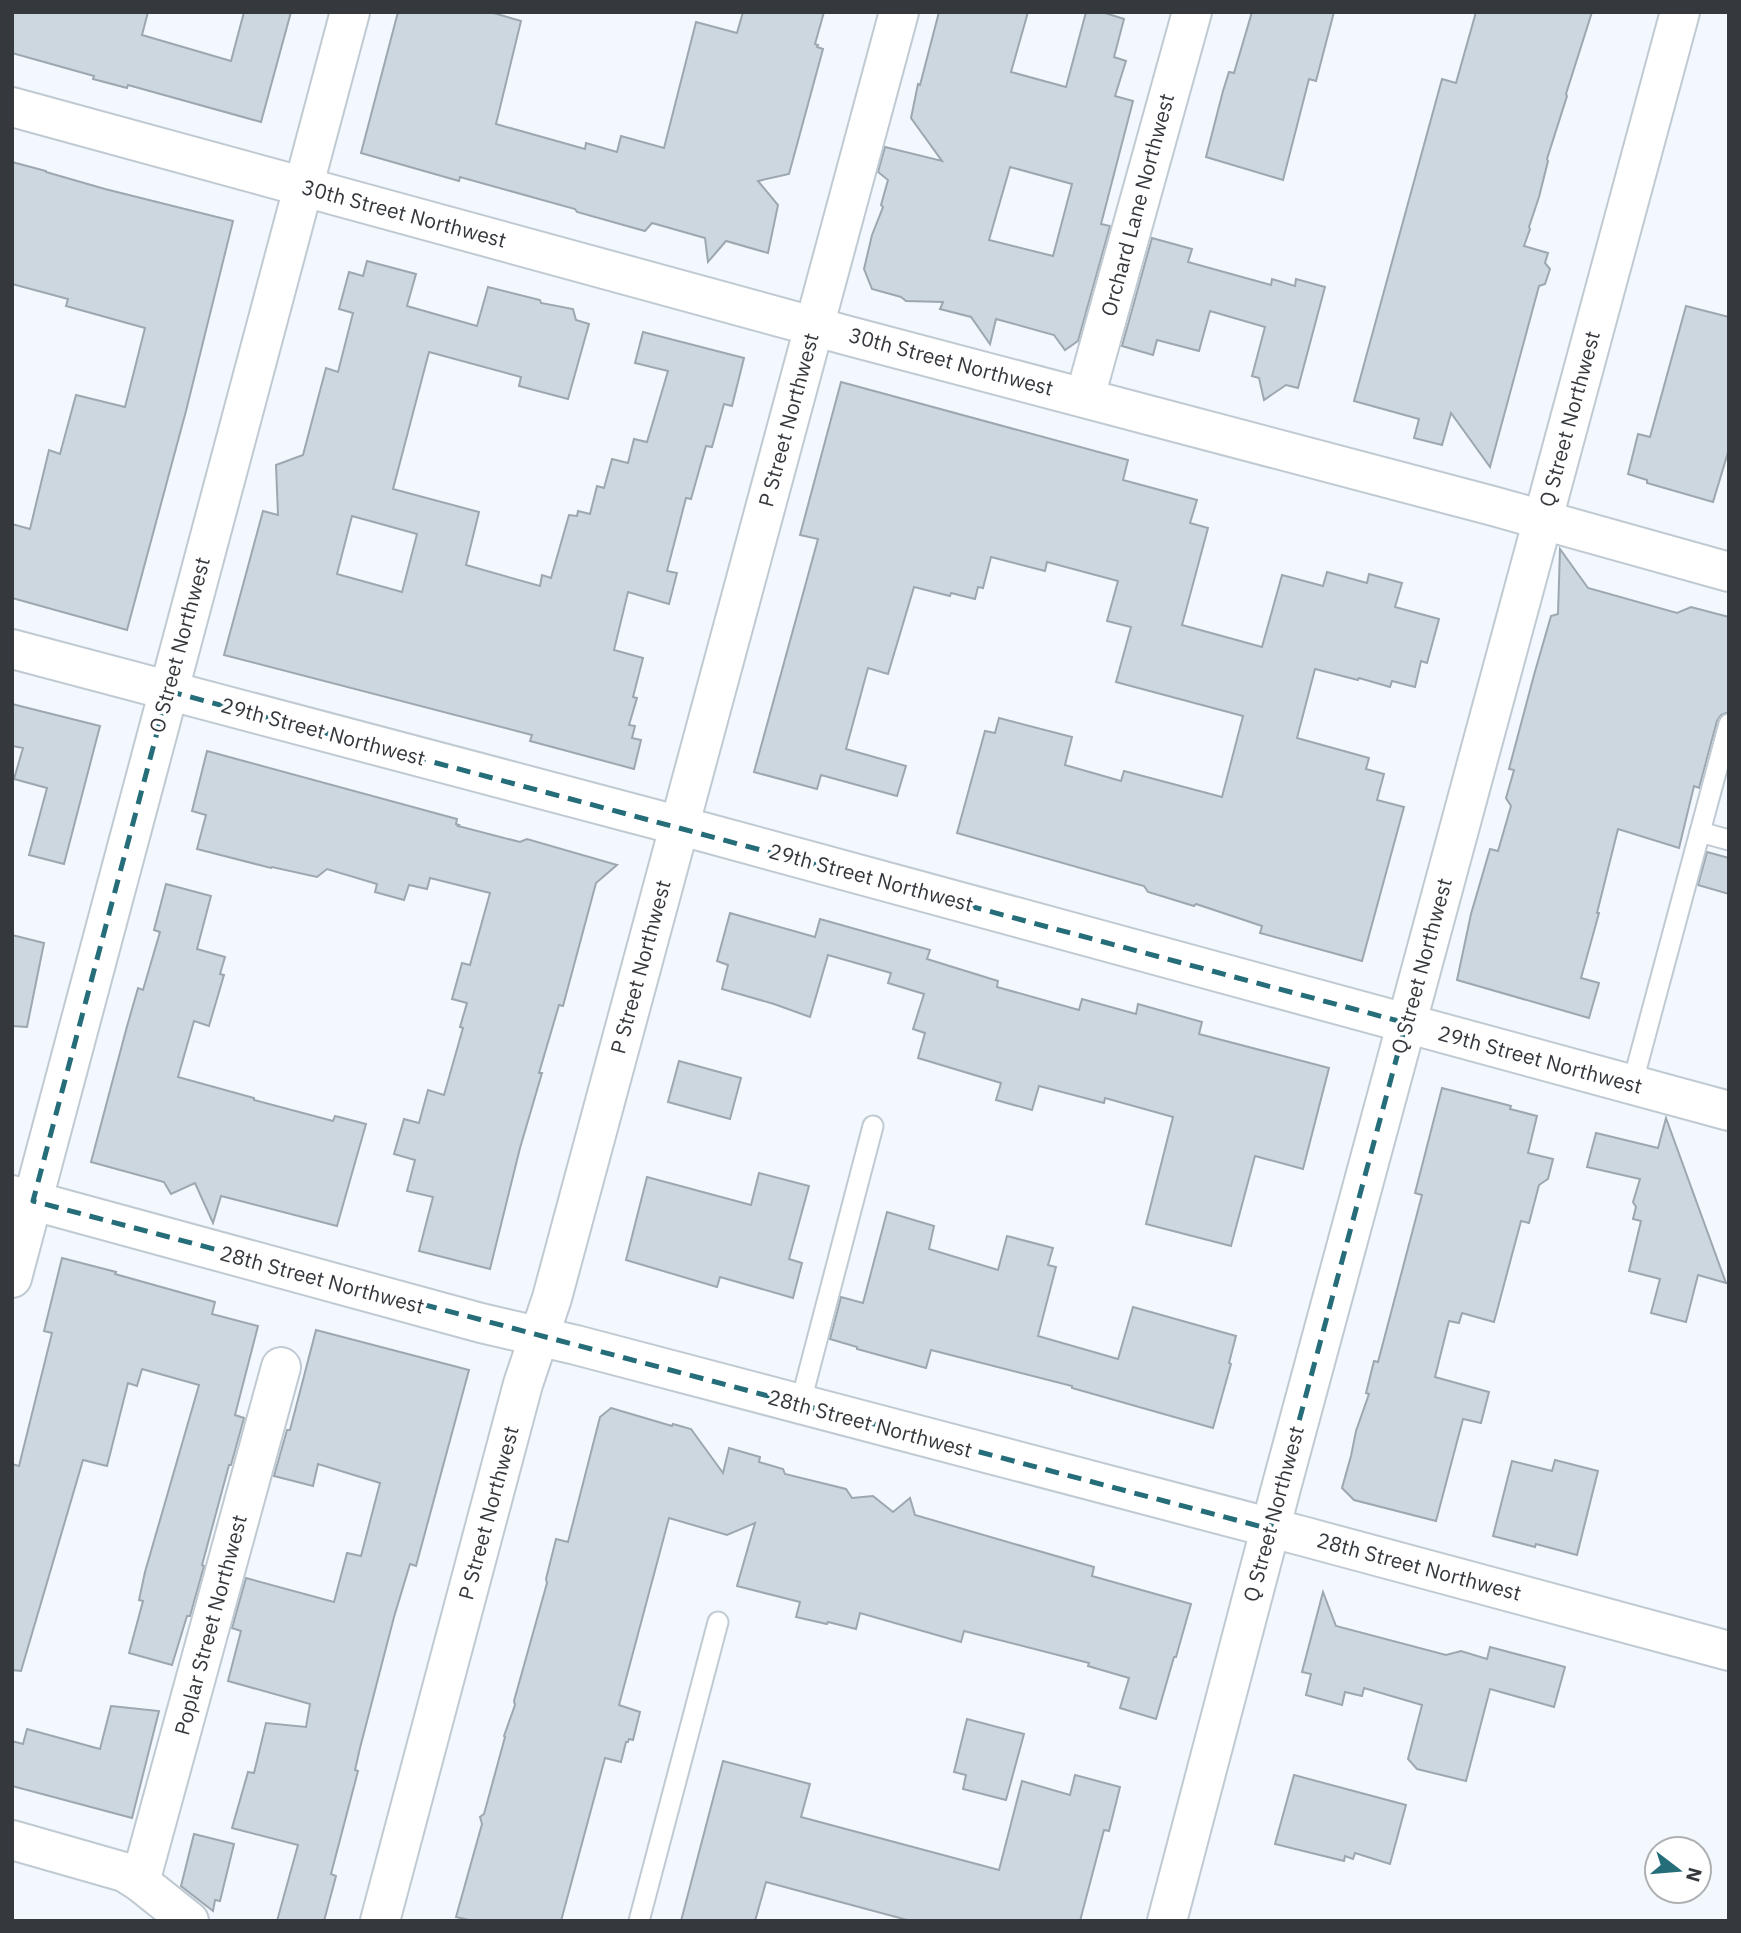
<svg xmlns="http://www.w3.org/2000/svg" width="1741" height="1933" font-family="'IBM Plex Sans',sans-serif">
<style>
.building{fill:#cdd7e0;stroke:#9da7af;stroke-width:2;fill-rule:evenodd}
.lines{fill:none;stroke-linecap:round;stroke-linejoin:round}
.lane-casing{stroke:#c0cad2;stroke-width:23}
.street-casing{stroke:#c0cad2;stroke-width:42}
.secondary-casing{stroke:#c0cad2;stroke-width:42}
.lane{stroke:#fff;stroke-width:19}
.street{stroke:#fff;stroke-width:38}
.secondary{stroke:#fff;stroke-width:38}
.marked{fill:none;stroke:#266d7a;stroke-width:5;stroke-dasharray:14 9;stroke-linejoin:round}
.labels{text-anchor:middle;stroke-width:7;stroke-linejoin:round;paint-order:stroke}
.street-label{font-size:21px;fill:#35393d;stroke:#fff}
</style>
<rect width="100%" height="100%" fill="#f2f8fd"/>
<g class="building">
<polygon points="12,12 148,12 142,35 231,61 244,12 291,12 261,122 128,85 127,88 93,79 94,76 12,53"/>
<polygon points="398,12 490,12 521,21 496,124 585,149 586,143 617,152 621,136 664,148 696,22 737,33 743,12 824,12 815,44 818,45 817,47 823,49 789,174 758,181 778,205 768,253 726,241 708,262 705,238 652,223 645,231 577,212 575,209 460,177 459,181 361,153"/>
<path d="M 939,12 L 1028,12 L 1011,72 L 1066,87 L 1086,12 L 1102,12 L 1124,19 L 1114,57 L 1126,61 L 1115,96 L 1133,101 L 1101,224 L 1110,226 L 1078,341 L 1065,350 L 1054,335 L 996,319 L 990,344 L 971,317 L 940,309 L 943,302 L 906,301 L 901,297 L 872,289 L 864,269 L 872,235 L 883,207 L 881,205 L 888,180 L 878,172 L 885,147 L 942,161 L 911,118 L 918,84 L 920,85 ZM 1010,167 L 1072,184 L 1053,256 L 989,240 Z"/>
<polygon points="1252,12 1334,12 1316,81 1309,79 1283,180 1206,157 1223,91 1229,72 1234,73"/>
<polygon points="1476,12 1592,12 1566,94 1567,96 1547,159 1548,161 1539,197 1529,227 1530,229 1524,246 1548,253 1545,263 1550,269 1545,284 1539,286 1490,467 1451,413 1442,445 1414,438 1419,419 1354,401 1442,79 1456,83"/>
<polygon points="12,162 46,171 46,172 105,189 233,221 186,411 127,630 12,598 12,524 30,529 49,450 60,454 76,395 125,407 145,328 66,306 68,299 12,284"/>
<polygon points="1152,238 1192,249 1188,262 1271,285 1272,279 1295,286 1296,279 1325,287 1298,388 1286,385 1264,400 1259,378 1252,376 1265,327 1210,311 1199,351 1157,340 1153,355 1122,346"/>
<path d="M 367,261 L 416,274 L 407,306 L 477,326 L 488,287 L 540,300 L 541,303 L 573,309 L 576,320 L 589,324 L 568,399 L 519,386 L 521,377 L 429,352 L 393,489 L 479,512 L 466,565 L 540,586 L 542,575 L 551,578 L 569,515 L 577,516 L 578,511 L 590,514 L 597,486 L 604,488 L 612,459 L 628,463 L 634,439 L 647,442 L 668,371 L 635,363 L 643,332 L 744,358 L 732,406 L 724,404 L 712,447 L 706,446 L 691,499 L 686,498 L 667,571 L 677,573 L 669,604 L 628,592 L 614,650 L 643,658 L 633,697 L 637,698 L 629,725 L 635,726 L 632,738 L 641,740 L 634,769 L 530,741 L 532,735 L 224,655 L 263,511 L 278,515 L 276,465 L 303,455 L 326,368 L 338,372 L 353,313 L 339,309 L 349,272 L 363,276 ZM 352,516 L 417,534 L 402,592 L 337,574 Z"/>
<polygon points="1686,306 1729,317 1729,449 1713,502 1647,483 1647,480 1628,474 1638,434 1650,437"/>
<polygon points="841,382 1128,460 1123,480 1197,500 1190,523 1208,528 1182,625 1262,647 1282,575 1323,586 1327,572 1367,583 1369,574 1402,583 1395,607 1439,619 1427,663 1421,661 1415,687 1392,681 1390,687 1359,678 1358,680 1315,669 1297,738 1369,758 1366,769 1384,774 1377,800 1404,807 1362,961 1260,933 1262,926 1196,904 1194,906 1148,892 1144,886 957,833 985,731 995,733 999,718 1072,737 1065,765 1121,781 1124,771 1222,797 1243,716 1116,682 1131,627 1107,621 1118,581 1047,562 1045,571 991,557 983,588 978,587 975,599 951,593 950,596 914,587 888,674 868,668 846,749 906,766 897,796 821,775 817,789 754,772 818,539 800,535"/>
<polygon points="1560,549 1588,588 1677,613 1691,607 1729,617 1729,712 1721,715 1717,721 1699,788 1694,786 1679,848 1618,829 1597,913 1599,913 1581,978 1599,983 1589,1018 1457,980 1471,914 1490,849 1498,851 1511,806 1506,798 1514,770 1509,769 1534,675 1551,616 1558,614"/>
<polygon points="12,704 100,726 64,864 29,855 47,788 14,779 23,748 12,746"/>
<polygon points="207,751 457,819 456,824 459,825 458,826 520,842 527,839 617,865 596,883 563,1006 559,1005 539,1073 542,1073 520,1148 490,1269 419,1251 433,1197 407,1191 415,1160 394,1154 404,1119 419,1123 428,1090 444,1095 463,1028 460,1027 467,1003 452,999 462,963 470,965 490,893 430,878 427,889 409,885 404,900 375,892 377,884 327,869 317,877 272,867 271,868 197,849 206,815 192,811"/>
<polygon points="1707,852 1729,858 1729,894 1698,885"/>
<polygon points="166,884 211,896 197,949 225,957 220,974 224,975 209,1026 194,1021 178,1077 254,1098 254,1100 333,1121 335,1116 366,1124 337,1226 221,1196 213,1223 195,1183 171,1194 164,1182 91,1162 126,1030 138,988 143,990 160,932 154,930"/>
<polygon points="730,913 815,937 820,919 930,950 927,959 998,981 997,987 1079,1010 1082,999 1136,1014 1138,1004 1202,1022 1199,1034 1329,1068 1303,1169 1255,1156 1231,1246 1146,1224 1173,1117 1105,1098 1104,1103 1039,1086 1032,1110 996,1100 1001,1083 918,1058 925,1033 913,1029 924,994 888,983 891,973 828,955 810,1017 774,1004 722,989 728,965 717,961"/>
<polygon points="12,935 44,943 27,1027 12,1026"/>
<polygon points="679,1061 741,1078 730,1119 668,1102"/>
<polygon points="1442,1088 1511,1106 1510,1109 1537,1116 1528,1153 1553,1159 1548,1179 1539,1185 1529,1223 1521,1221 1494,1322 1462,1313 1459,1323 1449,1321 1435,1377 1489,1392 1481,1423 1463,1419 1436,1521 1354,1500 1342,1488 1351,1456 1356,1431 1369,1394 1366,1393 1374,1361 1378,1362 1422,1195 1415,1193"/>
<polygon points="1666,1118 1726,1283 1698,1275 1686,1322 1651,1313 1660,1279 1629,1271 1641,1221 1633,1219 1636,1207 1633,1202 1640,1179 1587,1167 1596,1133 1658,1148"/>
<polygon points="759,1173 809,1186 789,1259 802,1263 793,1298 720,1277 717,1287 626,1260 647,1177 751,1205"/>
<polygon points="887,1212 934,1226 929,1249 998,1270 1007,1236 1053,1248 1048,1265 1056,1267 1038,1336 1118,1359 1133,1307 1236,1336 1229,1363 1231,1364 1213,1428 1072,1388 1072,1386 931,1350 926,1368 857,1349 857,1347 830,1339 841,1297 863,1303"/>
<polygon points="62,1258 116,1272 115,1274 215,1302 212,1314 258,1326 235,1415 244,1418 231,1465 229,1465 202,1565 204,1566 190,1616 187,1616 172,1665 129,1653 143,1601 139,1600 145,1572 199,1385 142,1369 137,1386 128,1383 107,1466 83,1460 21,1671 12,1670 12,1464 19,1466 52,1333 44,1331"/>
<polygon points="316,1330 469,1370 416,1566 410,1564 394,1617 360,1748 355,1770 358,1771 331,1874 336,1876 324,1921 277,1921 298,1845 232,1828 248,1772 254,1773 266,1723 306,1727 310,1704 228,1681 241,1631 232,1628 246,1578 334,1602 347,1553 361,1556 380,1483 318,1464 313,1486 274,1476 287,1430 290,1430"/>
<polygon points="611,1408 672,1426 673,1424 691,1429 723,1473 729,1448 760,1457 759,1462 783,1469 785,1474 846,1489 852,1498 873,1496 893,1512 910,1498 915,1515 1094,1567 1092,1576 1191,1604 1176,1657 1174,1657 1156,1719 1120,1708 1129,1678 1088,1666 1089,1663 964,1631 961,1642 860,1613 856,1629 828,1622 827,1624 796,1617 800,1602 737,1586 755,1523 727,1535 669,1518 619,1705 640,1712 633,1740 629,1739 628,1742 626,1742 621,1762 605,1758 561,1921 473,1921 456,1917 482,1824 480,1817 484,1814 505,1737 504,1736 515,1705 514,1701 547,1583 546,1579 556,1539 568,1542 600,1417"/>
<polygon points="1555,1460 1598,1471 1577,1555 1536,1544 1535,1547 1493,1536 1512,1461 1552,1471"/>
<polygon points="1323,1592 1336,1626 1446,1655 1461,1651 1487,1659 1490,1647 1565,1667 1554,1707 1490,1689 1466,1781 1417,1769 1408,1759 1422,1705 1364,1688 1362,1696 1345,1692 1342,1705 1306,1695 1311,1674 1302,1672"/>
<polygon points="111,1706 159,1711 132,1818 12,1786 12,1741 23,1744 27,1729 100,1749"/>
<polygon points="967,1719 1024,1734 1006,1800 963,1789 966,1775 954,1772"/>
<polygon points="723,1761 810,1784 801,1817 999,1870 1022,1781 1070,1795 1075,1775 1120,1787 1109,1831 1104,1830 1080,1921 911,1921 766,1882 755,1921 681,1921"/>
<polygon points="1294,1775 1406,1805 1390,1864 1355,1853 1353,1859 1345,1856 1344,1861 1275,1844"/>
<polygon points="194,1834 234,1844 220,1901 215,1900 213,1911 181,1886"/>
</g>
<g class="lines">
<g class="lane-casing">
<g id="lane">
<polyline points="1700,832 1729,840"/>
<polyline points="1632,1085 1729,724"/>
<polyline points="800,1405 873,1126"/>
<polyline points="639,1921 718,1622"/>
</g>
</g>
<g class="street-casing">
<g id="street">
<polyline points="12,107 849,336 1493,506 1729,572"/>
<polyline points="1085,397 1192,12"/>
<polyline points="12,649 707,833 1729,1111"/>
<polyline points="12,1195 481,1323 576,1345 1306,1537 1729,1651"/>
<polyline points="12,1278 350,12"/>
<polyline points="12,1840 124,1872 140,1882 189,1921"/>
<polyline points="140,1882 281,1367"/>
</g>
</g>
<g class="secondary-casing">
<g id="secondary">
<polyline points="380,1921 523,1384 552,1298 899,12"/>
<polyline points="1167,1921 1281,1488 1680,12"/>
</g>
</g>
<use href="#lane" class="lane"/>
<use href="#street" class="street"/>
<use href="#secondary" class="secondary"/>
</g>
<path class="marked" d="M 168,691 L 1406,1023 L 1270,1529 L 33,1201 Z"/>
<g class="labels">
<g class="street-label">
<text transform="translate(1138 205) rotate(-75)" y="7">Orchard Lane Northwest</text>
<text transform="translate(404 214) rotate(15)" y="7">30th Street Northwest</text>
<text transform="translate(951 362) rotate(15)" y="7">30th Street Northwest</text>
<text transform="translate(1570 419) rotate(-75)" y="7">Q Street Northwest</text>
<text transform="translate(789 420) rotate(-75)" y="7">P Street Northwest</text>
<text transform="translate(180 645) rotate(-75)" y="7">O Street Northwest</text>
<text transform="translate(323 732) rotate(15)" y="7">29th Street Northwest</text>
<text transform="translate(871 878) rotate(15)" y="7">29th Street Northwest</text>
<text transform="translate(1422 966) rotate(-75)" y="7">Q Street Northwest</text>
<text transform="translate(641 967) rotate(-75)" y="7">P Street Northwest</text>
<text transform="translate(1540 1060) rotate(15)" y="7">29th Street Northwest</text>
<text transform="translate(322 1280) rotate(15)" y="7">28th Street Northwest</text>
<text transform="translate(870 1424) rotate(15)" y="7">28th Street Northwest</text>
<text transform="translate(489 1513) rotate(-75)" y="7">P Street Northwest</text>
<text transform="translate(1274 1514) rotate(-75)" y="7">Q Street Northwest</text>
<text transform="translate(1419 1567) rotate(15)" y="7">28th Street Northwest</text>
<text transform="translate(211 1625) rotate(-75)" y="7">Poplar Street Northwest</text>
</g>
</g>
<rect width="1741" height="1933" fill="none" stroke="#35393d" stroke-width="28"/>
<g transform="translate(1678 1870) rotate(106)"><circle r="33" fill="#ffffff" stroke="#aeb0b1" stroke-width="2"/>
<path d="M0-5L12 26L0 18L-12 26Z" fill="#266d7a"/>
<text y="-10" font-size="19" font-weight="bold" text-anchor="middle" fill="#35393d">N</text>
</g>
</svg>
